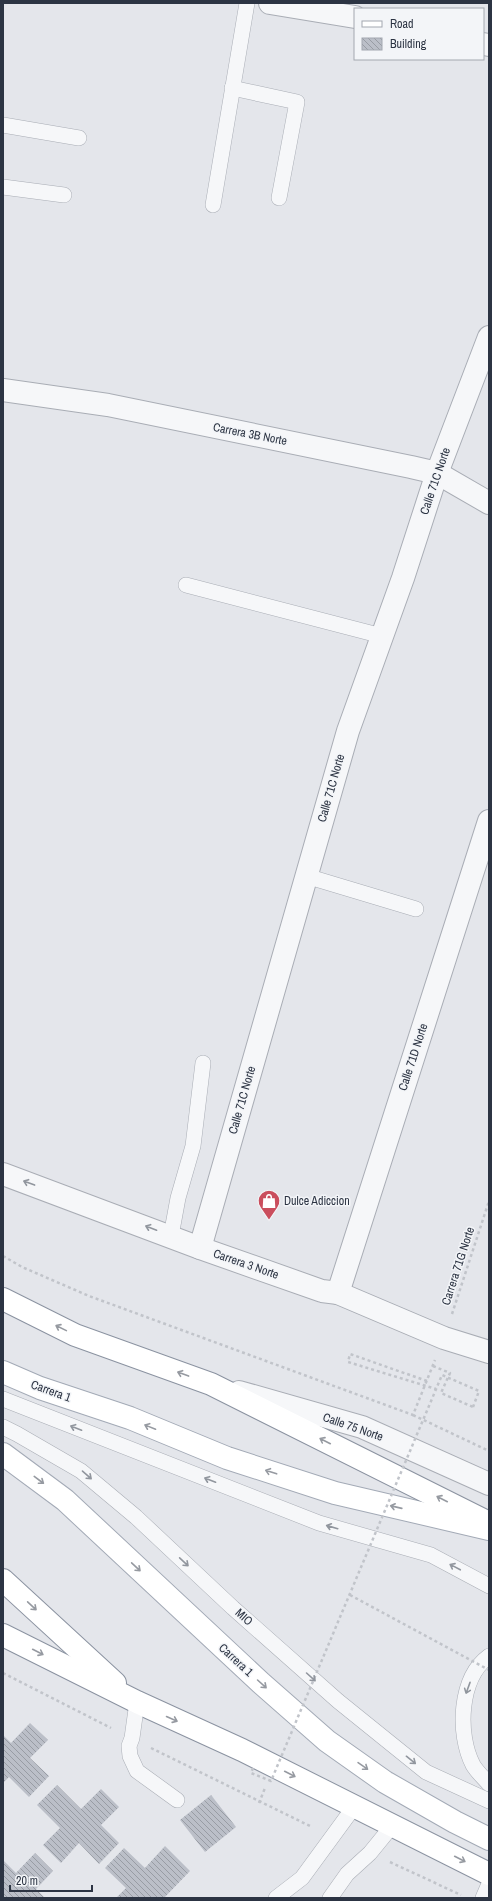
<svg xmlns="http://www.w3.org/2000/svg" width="492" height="1901" font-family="'Archivo Narrow',sans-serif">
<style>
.building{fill:url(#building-back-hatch)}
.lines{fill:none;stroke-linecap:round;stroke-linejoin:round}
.lane-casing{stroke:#a9adb5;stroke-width:16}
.street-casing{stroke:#a9adb5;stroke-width:24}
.primary-casing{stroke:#a3aab6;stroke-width:24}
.highway-casing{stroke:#8b93a1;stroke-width:24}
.path{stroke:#c1c4ca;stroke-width:2.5;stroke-dasharray:3 3;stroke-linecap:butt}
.lane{stroke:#f6f7f9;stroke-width:15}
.street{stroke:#f6f7f9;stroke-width:22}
.primary{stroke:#fff;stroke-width:22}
.highway{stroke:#fff;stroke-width:22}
.path-bridge{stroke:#c1c4ca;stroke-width:2.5;stroke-dasharray:3 3;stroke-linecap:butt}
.oneway{stroke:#91969e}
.oneway2{stroke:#969aa1}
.labels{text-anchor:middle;stroke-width:3;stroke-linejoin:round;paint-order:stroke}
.street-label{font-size:12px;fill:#2c3443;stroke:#f3f5f8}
.poi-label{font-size:12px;fill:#2c3443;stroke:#f3f5f8;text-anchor:start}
</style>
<defs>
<pattern id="building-back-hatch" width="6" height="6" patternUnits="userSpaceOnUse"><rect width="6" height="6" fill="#bbbfc8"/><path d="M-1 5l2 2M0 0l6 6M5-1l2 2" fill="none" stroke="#989ca4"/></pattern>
</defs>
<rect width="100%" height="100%" fill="#e4e6eb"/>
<g class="building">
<polygon points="30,1723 48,1740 30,1758 49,1776 29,1797 9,1777 3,1783 3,1735 11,1743"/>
<polygon points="57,1785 81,1809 101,1789 119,1807 101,1825 119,1843 99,1864 79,1843 61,1863 43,1845 60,1828 37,1805"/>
<polygon points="211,1795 236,1827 205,1852 180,1820"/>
<polygon points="165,1846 190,1871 164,1898 116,1898 126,1888 105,1868 124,1848 145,1868"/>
<polygon points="35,1853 53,1871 36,1889 45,1898 3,1898 3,1860 16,1873"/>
</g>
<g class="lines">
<g class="lane-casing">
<g id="lane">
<polyline points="232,88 297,102 279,198"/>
<polyline points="3,125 79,138"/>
<polyline points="3,187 64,195"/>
<polyline points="213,205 247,3"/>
<polyline points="186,585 382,636"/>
<polyline points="306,876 416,909"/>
<polyline points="171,1236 178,1198 193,1146 203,1063"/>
<polyline points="3,1399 319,1523 431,1555 489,1586"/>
<polyline points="3,1427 17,1434 81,1471 136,1517 233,1608 338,1701 426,1772 489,1801"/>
<path d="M 489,1656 C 459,1678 457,1734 473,1765 C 477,1772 484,1778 489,1784"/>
<polyline points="137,1702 132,1738 129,1746 130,1756 137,1771 177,1800"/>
<polyline points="276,1898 302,1878 354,1807"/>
<polyline points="330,1898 347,1874 370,1853 392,1826"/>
<polyline points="483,1898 489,1884"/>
</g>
</g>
<g class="street-casing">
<g id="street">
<polyline points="270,3 355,17"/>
<polyline points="483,44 489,45"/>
<polyline points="3,390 108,405 411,467 437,473 489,503"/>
<polyline points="3,1174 200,1248 322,1291 338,1293 444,1338 489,1352"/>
<polyline points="200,1248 348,731 403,578 437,473 489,337"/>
<polyline points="338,1293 489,821"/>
<polyline points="239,1392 362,1427 489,1484"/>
</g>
</g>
<g class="primary-casing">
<g id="primary">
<polyline points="3,1372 40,1388 130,1418 227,1458 335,1493 489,1529"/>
<polyline points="3,1454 65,1500 261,1683 327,1741 385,1782 455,1822 489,1839"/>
</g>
</g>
<g class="highway-casing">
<g id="highway">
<polyline points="3,1299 75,1335 211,1384 489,1523"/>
<polyline points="3,1580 115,1683"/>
<polyline points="3,1635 137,1702 242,1750 489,1874"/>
</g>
</g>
<g class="path">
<polyline points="3,1256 22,1267 89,1296 413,1415 435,1360"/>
<polyline points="452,1314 489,1201"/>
<polyline points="433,1366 450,1373 441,1393 473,1407"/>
<polyline points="413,1415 489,1451"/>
<polyline points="3,1673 111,1728"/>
<polyline points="151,1748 312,1827"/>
<polyline points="259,1803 265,1788"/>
<polyline points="390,1862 461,1895"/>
</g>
<use href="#lane" class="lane"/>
<use href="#street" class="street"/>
<use href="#primary" class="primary"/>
<use href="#highway" class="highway"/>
<g class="path-bridge">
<polyline points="427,1381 350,1354 348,1362 436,1389"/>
<polyline points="350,1595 489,1670"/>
<polyline points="253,1768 251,1773 271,1781 442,1375 479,1391 473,1407"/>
</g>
</g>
<defs><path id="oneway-shaft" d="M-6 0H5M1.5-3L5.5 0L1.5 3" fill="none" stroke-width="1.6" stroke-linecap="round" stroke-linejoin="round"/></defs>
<g class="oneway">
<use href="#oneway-shaft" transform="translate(29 1183) rotate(-160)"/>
<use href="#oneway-shaft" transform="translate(151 1228) rotate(-159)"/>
<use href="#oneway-shaft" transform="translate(76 1428) rotate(-159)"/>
<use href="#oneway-shaft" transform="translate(87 1475) rotate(41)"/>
<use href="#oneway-shaft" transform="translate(210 1480) rotate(-159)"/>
<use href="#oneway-shaft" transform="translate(332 1527) rotate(-164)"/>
<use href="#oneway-shaft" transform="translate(184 1562) rotate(43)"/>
<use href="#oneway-shaft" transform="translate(455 1567) rotate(-152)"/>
<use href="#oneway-shaft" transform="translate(311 1677) rotate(42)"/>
<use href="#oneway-shaft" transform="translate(468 1688) rotate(110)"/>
<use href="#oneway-shaft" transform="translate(411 1760) rotate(39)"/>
</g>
<g class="oneway2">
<use href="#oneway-shaft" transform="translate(61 1328) rotate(-154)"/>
<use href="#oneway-shaft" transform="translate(183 1374) rotate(-160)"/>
<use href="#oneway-shaft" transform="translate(150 1427) rotate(-158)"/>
<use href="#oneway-shaft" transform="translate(325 1441) rotate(-153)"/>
<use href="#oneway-shaft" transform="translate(271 1472) rotate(-162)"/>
<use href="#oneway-shaft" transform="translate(39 1480) rotate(37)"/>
<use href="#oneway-shaft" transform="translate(442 1499) rotate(-153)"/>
<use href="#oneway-shaft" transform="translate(396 1507) rotate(-167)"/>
<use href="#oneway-shaft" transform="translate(136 1567) rotate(43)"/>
<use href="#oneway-shaft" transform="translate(32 1606) rotate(43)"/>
<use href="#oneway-shaft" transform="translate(38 1652) rotate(27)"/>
<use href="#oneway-shaft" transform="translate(262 1684) rotate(42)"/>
<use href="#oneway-shaft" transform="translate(172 1719) rotate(24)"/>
<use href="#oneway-shaft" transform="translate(363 1766) rotate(35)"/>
<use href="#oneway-shaft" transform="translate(290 1774) rotate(27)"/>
<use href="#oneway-shaft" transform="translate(460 1859) rotate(27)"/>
</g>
<defs>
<g id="shop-pin" transform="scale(1.15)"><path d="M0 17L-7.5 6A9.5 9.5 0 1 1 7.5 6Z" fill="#ca4e5d" stroke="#f3f5f8"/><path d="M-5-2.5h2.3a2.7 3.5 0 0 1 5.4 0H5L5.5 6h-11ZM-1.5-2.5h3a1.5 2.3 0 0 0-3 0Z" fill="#fff"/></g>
</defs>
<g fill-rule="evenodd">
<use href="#shop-pin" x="269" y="1201"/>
</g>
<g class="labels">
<g class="street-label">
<text transform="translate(250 434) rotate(11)" y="4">Carrera 3B Norte</text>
<text transform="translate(435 481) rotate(-71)" y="4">Calle 71C Norte</text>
<text transform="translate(331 788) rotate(-74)" y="4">Calle 71C Norte</text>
<text transform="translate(413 1057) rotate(-72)" y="4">Calle 71D Norte</text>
<text transform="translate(242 1100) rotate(-74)" y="4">Calle 71C Norte</text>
<text transform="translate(246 1264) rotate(19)" y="4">Carrera 3 Norte</text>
<text transform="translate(458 1266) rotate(-72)" y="4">Carrera 71G Norte</text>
<text transform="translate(51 1391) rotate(20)" y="4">Carrera 1</text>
<text transform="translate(353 1427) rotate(19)" y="4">Calle 75 Norte</text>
<text transform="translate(244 1617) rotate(42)" y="4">MIO</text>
<text transform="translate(236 1660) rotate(43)" y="4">Carrera 1</text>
</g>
<g class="poi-label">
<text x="284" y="1205">Dulce Adiccion</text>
</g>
</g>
<rect width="492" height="1901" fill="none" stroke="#2c3443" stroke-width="8"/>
<rect x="354" y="8" width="130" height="52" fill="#f3f5f8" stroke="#a3a8b0"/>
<rect x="362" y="21" width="20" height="6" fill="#ffffff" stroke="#a3a8b0"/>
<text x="390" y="28" font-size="12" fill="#2c3443">Road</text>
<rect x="362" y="38" width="20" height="12" fill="url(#building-back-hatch)" stroke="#a3a8b0"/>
<text x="390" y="48" font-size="12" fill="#2c3443">Building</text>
<path d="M10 1885v6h82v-6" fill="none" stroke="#2c3443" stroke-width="2"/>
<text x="16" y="1885" font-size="12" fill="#2c3443" stroke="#f3f5f8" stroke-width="3" paint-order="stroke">20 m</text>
</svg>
